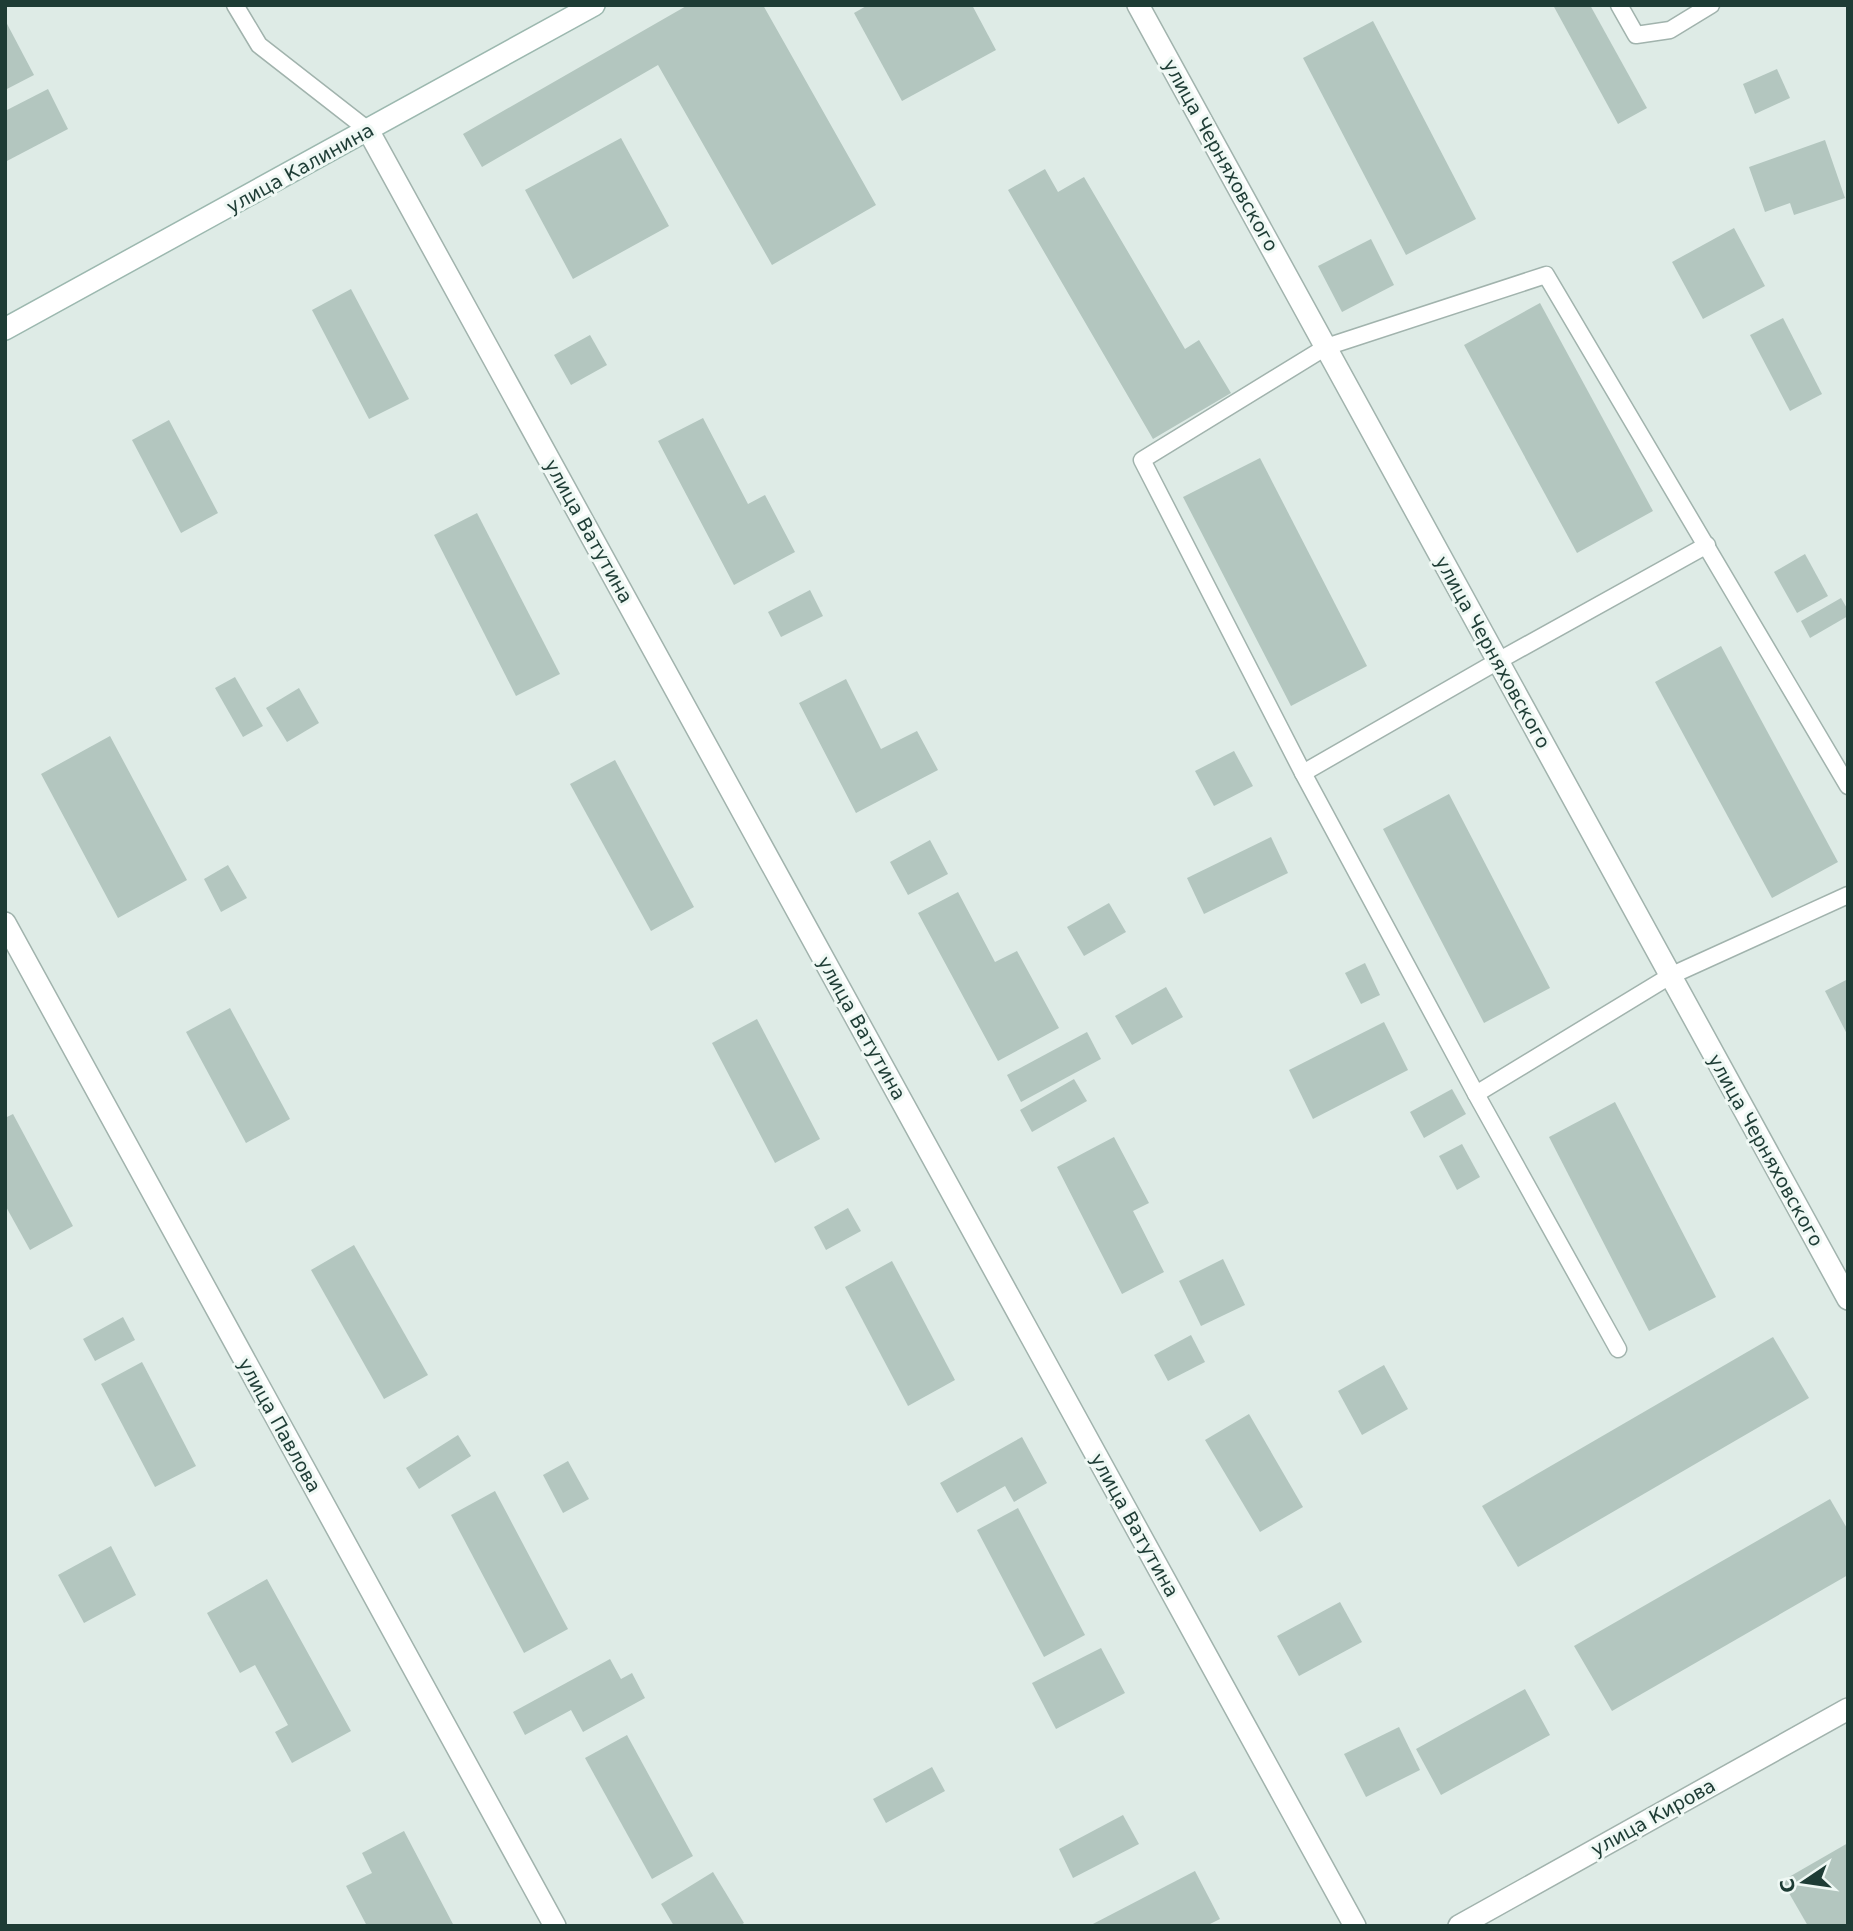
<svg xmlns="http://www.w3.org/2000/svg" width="1853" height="1931" font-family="'DejaVu Sans',sans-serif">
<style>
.building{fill:#b3c6bf}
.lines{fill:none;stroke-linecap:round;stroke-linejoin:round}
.lane-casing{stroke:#a1b3ad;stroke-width:19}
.street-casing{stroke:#a1b3ad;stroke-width:24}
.secondary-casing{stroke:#9cb8af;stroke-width:24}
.lane{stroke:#fff;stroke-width:16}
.street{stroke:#fff;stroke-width:21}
.secondary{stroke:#fff;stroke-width:21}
.labels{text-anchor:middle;stroke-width:6;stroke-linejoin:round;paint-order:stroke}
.street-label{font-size:19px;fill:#1e3c35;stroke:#eff8f4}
</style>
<rect width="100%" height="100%" fill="#deebe6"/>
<g class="building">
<polygon points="688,5 763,5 876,205 772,265 658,65 482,167 463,134"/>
<polygon points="868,5 972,5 996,50 902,101 854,13"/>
<polygon points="1553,5 1590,5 1647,108 1618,124"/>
<polygon points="5,20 34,75 5,90"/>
<polygon points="1373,21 1476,219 1406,255 1303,58"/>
<polygon points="1777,69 1790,98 1755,114 1743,84"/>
<polygon points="48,89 68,129 5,162 5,111"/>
<polygon points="621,138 669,226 573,279 525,190"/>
<polygon points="1825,140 1845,198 1794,215 1790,203 1765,212 1749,167"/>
<polygon points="1045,169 1058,192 1084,177 1185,349 1199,340 1231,393 1153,439 1008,190"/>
<polygon points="1734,228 1765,286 1703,319 1672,262"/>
<polygon points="1371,239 1394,285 1342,312 1318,266"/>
<polygon points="351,289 409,399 369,419 312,310"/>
<polygon points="1540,303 1653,511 1577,553 1464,345"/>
<polygon points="1783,318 1822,394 1790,411 1750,335"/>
<polygon points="590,335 607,365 571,385 554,355"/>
<polygon points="703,418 748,504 765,495 795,552 734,585 658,441"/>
<polygon points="169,420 218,513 181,533 132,440"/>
<polygon points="1260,458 1367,666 1291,706 1183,497"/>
<polygon points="477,513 560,674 516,696 434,535"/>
<polygon points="1805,554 1828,596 1797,613 1774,572"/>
<polygon points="810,590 823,616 781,637 768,612"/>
<polygon points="1841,598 1848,610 1848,616 1810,638 1801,621"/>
<polygon points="1721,646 1838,862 1772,898 1655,682"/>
<polygon points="235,677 263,726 243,737 215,688"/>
<polygon points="846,679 881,749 917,731 938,770 856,813 799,703"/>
<polygon points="299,688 319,723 287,742 266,708"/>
<polygon points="110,736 187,880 118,918 41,774"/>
<polygon points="1234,751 1253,786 1214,806 1195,771"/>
<polygon points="615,760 694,907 651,931 570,784"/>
<polygon points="1449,794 1550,988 1484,1023 1383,829"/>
<polygon points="1271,837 1288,873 1204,914 1187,878"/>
<polygon points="930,840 948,874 908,895 890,862"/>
<polygon points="228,865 247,898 221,912 204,879"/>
<polygon points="958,892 995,962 1017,951 1059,1028 998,1061 918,913"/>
<polygon points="1109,903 1126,932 1084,956 1067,927"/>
<polygon points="1365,963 1380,995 1361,1004 1345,973"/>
<polygon points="1848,979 1848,1036 1825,991"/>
<polygon points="1166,987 1183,1017 1132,1045 1115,1016"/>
<polygon points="230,1008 290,1119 246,1143 186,1032"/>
<polygon points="757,1019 820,1139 775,1163 712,1043"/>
<polygon points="1384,1022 1408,1070 1313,1119 1289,1070"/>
<polygon points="1087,1032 1101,1059 1021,1102 1007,1075"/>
<polygon points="1074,1079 1087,1101 1032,1132 1020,1110"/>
<polygon points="1452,1089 1466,1114 1424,1138 1410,1112"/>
<polygon points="1615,1102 1716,1297 1649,1331 1549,1137"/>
<polygon points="13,1114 73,1226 30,1250 5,1205 5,1118"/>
<polygon points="1114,1137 1149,1203 1133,1211 1164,1272 1122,1294 1057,1167"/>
<polygon points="1462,1144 1480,1177 1457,1190 1439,1156"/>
<polygon points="848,1208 861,1231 826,1250 814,1227"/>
<polygon points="354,1245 428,1375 384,1399 311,1270"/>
<polygon points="1223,1259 1245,1305 1201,1326 1179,1281"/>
<polygon points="892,1261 955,1380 908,1406 845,1287"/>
<polygon points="123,1317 135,1340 95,1361 83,1339"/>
<polygon points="1191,1335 1205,1362 1168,1381 1154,1355"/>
<polygon points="1773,1337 1809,1398 1518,1567 1482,1506"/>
<polygon points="142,1362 196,1466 155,1487 101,1384"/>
<polygon points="1384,1365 1408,1409 1362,1435 1338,1391"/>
<polygon points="1249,1414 1303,1507 1260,1532 1205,1440"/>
<polygon points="458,1435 471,1456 419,1489 406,1468"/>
<polygon points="1022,1437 1047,1483 1014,1502 1005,1486 957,1513 940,1483"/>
<polygon points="568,1461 589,1499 563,1513 543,1475"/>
<polygon points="495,1491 568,1629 524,1653 451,1515"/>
<polygon points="1830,1499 1848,1530 1848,1575 1612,1711 1574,1646"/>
<polygon points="1018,1508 1085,1635 1044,1657 977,1530"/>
<polygon points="111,1546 136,1595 84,1623 58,1575"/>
<polygon points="267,1579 351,1731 292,1763 275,1732 288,1725 255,1665 240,1673 207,1613"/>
<polygon points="1340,1602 1362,1642 1299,1676 1277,1636"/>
<polygon points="1101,1648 1125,1693 1056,1729 1032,1683"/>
<polygon points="610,1659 621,1679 632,1673 645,1698 583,1732 571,1710 525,1735 513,1712"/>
<polygon points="1525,1689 1550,1735 1441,1795 1416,1749"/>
<polygon points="1399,1727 1420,1770 1366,1797 1344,1754"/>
<polygon points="627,1735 693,1856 652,1879 585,1758"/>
<polygon points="932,1767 945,1791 886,1823 873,1799"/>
<polygon points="1123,1815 1139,1844 1073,1878 1059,1849"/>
<polygon points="404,1831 454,1926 367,1926 346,1886 372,1873 362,1853"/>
<polygon points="1848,1843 1848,1926 1808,1926 1782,1881"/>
<polygon points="1195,1871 1220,1919 1206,1926 1089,1926"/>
<polygon points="713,1872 744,1923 739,1926 674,1926 661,1904"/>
</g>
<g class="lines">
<g class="lane-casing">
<g id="lane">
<polyline points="235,5 259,45 368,130"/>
<polyline points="1619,5 1636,35 1670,30 1711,5"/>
<polyline points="1303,773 1498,661 1707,545"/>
<polyline points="1476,1094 1670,976 1848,895"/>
<polyline points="1618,1349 1476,1094 1303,773 1142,460 1326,347 1546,275 1848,786"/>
</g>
</g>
<g class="street-casing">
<g id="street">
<polyline points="1138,5 1848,1299"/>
<polyline points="368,130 1355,1926"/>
<polyline points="5,923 555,1926"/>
<polyline points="1459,1926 1848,1709"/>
</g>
</g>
<g class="secondary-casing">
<polyline id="secondary" points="5,329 594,5"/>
</g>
<use href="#lane" class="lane"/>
<use href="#street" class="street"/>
<use href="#secondary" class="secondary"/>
</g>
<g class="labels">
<g class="street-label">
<text transform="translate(1221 155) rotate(61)" y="7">улица Черняховского</text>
<text transform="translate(300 168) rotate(-29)" y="7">улица Калинина</text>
<text transform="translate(589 531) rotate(61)" y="7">улица Ватутина</text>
<text transform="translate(1493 652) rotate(61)" y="7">улица Черняховского</text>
<text transform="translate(862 1028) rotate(61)" y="7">улица Ватутина</text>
<text transform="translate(1766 1150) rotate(61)" y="7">улица Черняховского</text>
<text transform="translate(280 1425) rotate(61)" y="7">улица Павлова</text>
<text transform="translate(1135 1525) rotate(61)" y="7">улица Ватутина</text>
<text transform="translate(1653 1817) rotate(-29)" y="7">улица Кирова</text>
</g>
</g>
<rect width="1853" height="1931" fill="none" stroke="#1e3c35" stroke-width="14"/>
<g transform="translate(1804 1882) rotate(257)" stroke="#eff8f4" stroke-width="5" paint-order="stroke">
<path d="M0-5L12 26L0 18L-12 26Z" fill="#1e3c35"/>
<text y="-10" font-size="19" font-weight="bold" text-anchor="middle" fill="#1e3c35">С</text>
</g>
</svg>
